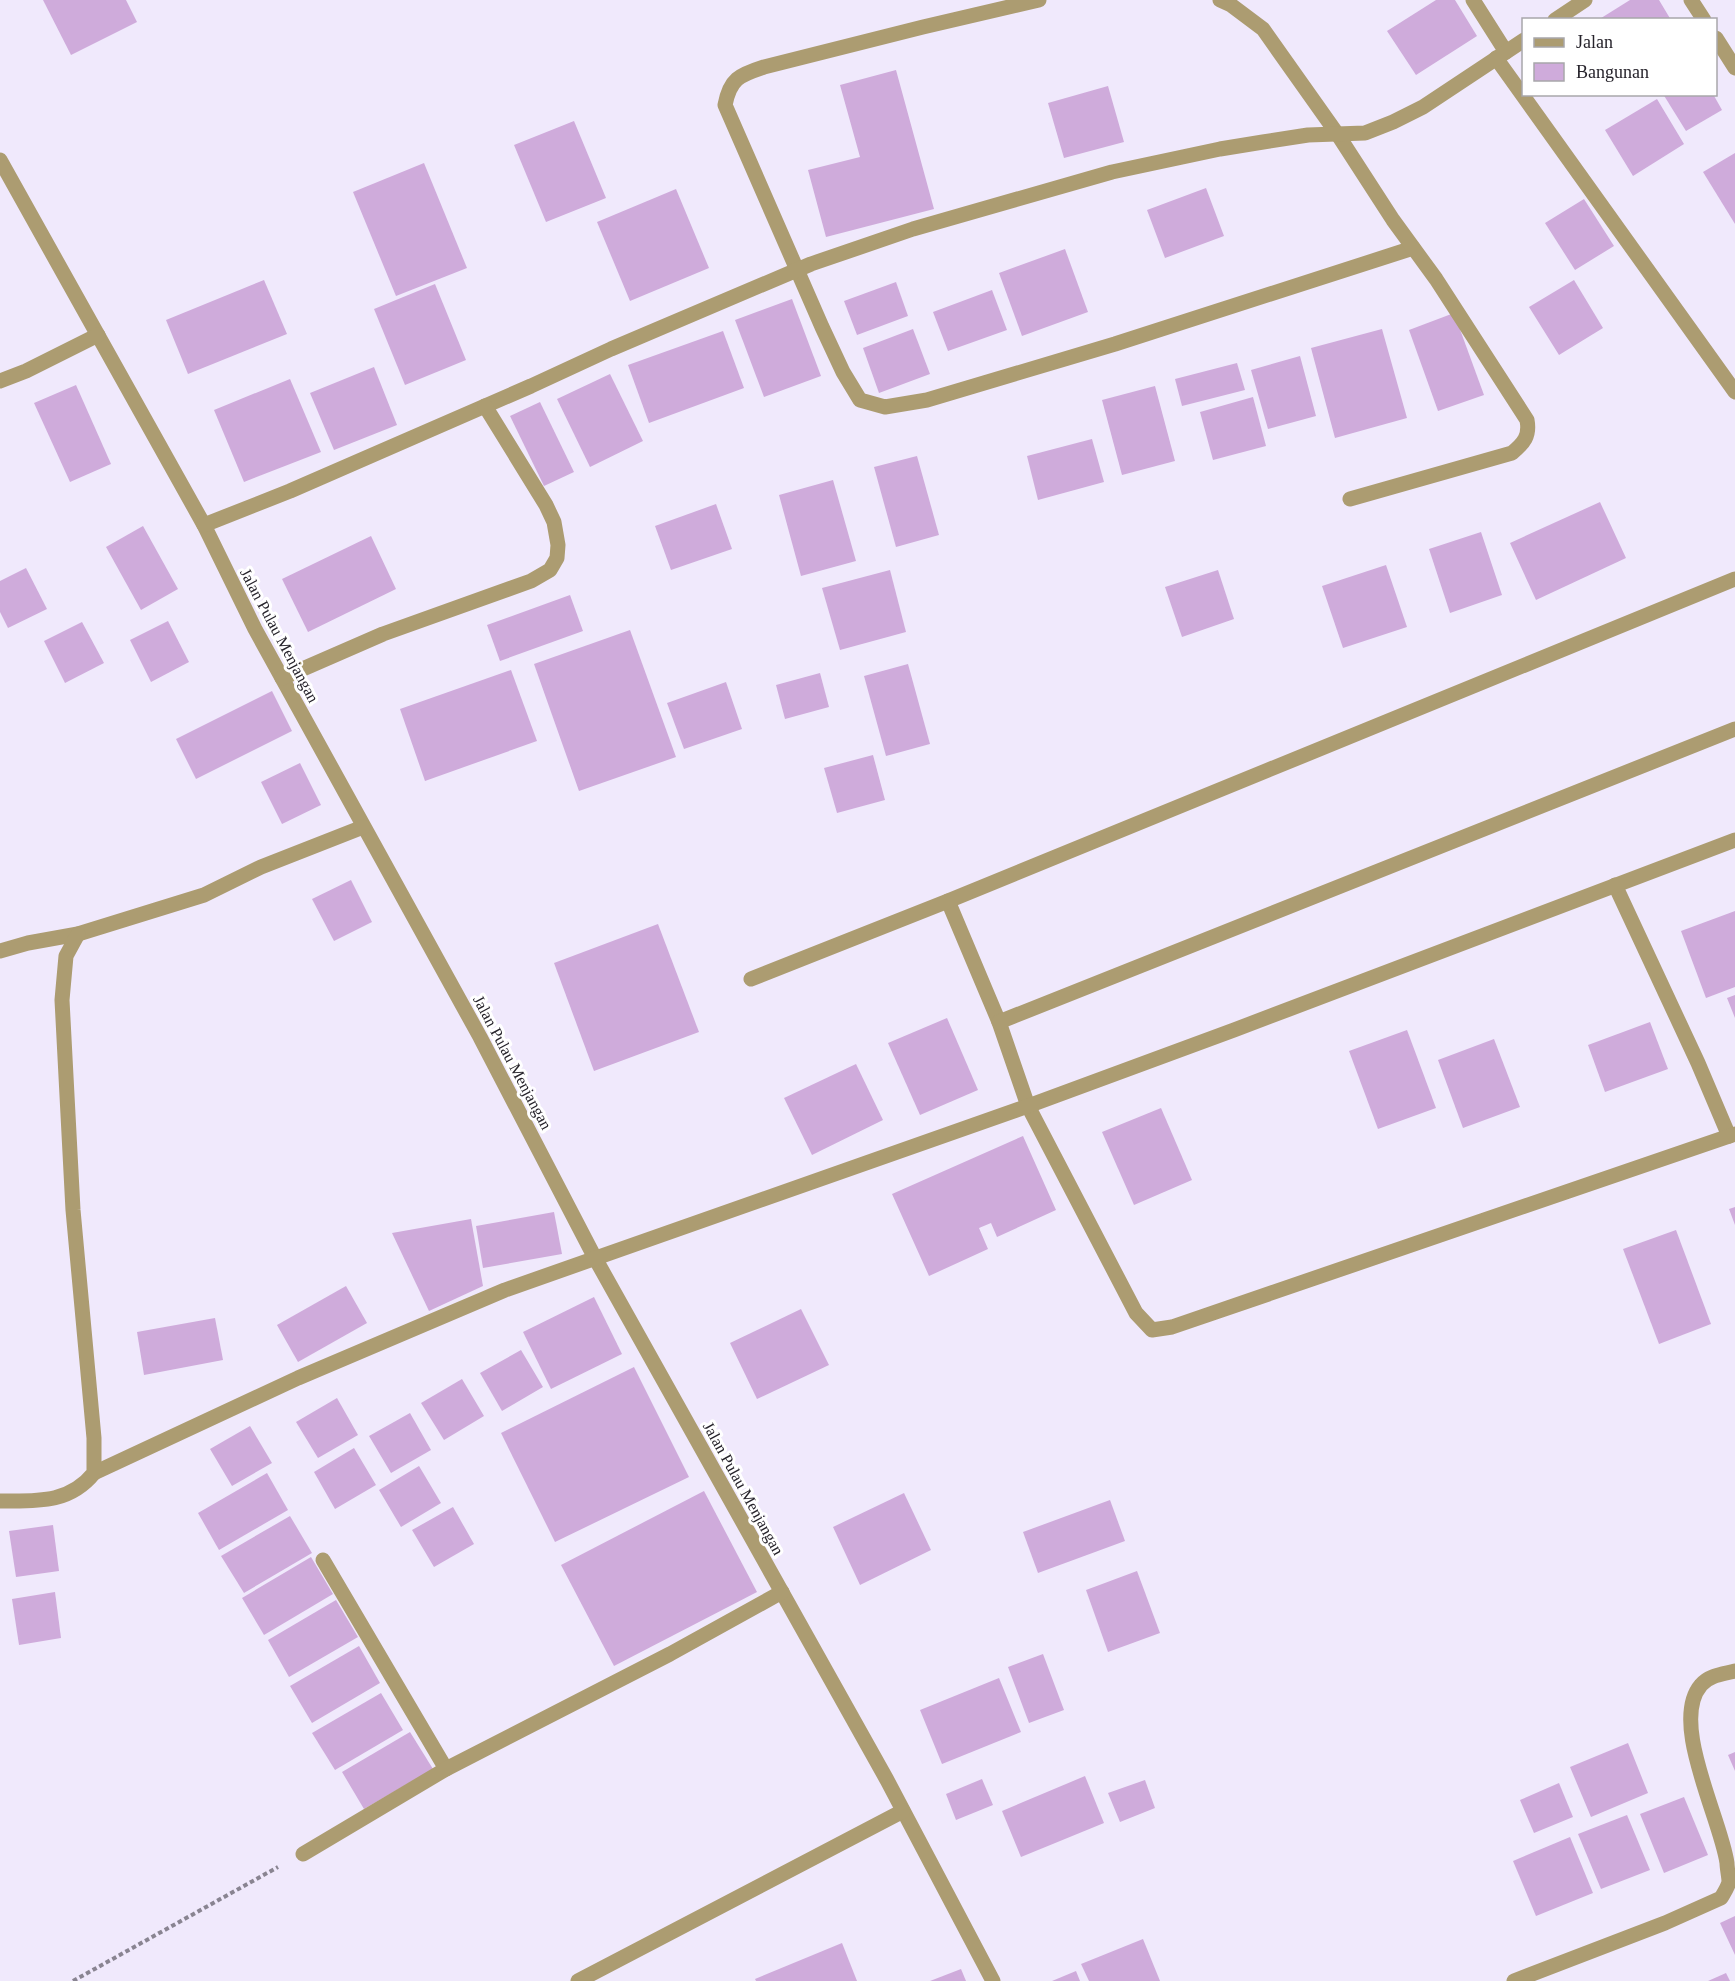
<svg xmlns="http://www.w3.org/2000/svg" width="1735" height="1981" font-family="'Times New Roman',serif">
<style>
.building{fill:#cfabdb}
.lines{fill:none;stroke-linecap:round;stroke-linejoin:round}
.path{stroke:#898491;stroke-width:4;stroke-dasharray:4.5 3;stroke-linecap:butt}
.minor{stroke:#ac9c71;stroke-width:15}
.labels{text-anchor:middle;stroke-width:6;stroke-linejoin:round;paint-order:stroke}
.street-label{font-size:16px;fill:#26232b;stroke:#fff}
</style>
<rect width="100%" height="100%" fill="#f0e9fc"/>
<g class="building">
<polygon points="43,0 126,0 137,22 71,55"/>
<polygon points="1436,0 1455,0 1477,36 1416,75 1387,31"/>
<polygon points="1630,0 1659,0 1671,20 1598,20"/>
<polygon points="896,70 934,209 826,237 808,170 860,157 840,85"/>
<polygon points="1108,86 1124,142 1064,158 1048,103"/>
<polygon points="1663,94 1713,94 1722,110 1686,131"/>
<polygon points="1657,99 1684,144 1633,176 1605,130"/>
<polygon points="574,121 606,198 546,222 514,145"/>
<polygon points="1735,153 1735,224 1703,172"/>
<polygon points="424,163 467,268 396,296 353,192"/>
<polygon points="1206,188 1224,236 1165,258 1147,210"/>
<polygon points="676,189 709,268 630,301 597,222"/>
<polygon points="1584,199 1614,246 1575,270 1545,223"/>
<polygon points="1065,249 1088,312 1022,336 999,273"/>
<polygon points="264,280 287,334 188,374 166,320"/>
<polygon points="1574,280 1603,328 1559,355 1529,307"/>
<polygon points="896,282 908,316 857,335 844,301"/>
<polygon points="435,284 466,360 405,385 374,309"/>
<polygon points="992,290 1007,330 948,351 933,312"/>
<polygon points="792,299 821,376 764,397 735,320"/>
<polygon points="1454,313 1484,395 1438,411 1409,330"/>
<polygon points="913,329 930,374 879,393 863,348"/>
<polygon points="1382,329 1407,418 1335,438 1311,348"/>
<polygon points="723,331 744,388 649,423 628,365"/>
<polygon points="1300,356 1316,416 1268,429 1251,370"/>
<polygon points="1237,363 1245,390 1182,406 1175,379"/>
<polygon points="374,367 397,425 334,450 310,393"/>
<polygon points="610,374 643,441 590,467 557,399"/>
<polygon points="290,379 321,452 244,482 214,410"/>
<polygon points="76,385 111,464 70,482 34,403"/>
<polygon points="1155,386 1175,461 1122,475 1102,400"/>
<polygon points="1253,397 1266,446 1213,460 1200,412"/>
<polygon points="540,402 574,472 544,486 510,416"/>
<polygon points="1092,439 1104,482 1038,500 1027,456"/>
<polygon points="917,456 939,535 896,547 874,467"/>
<polygon points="833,480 856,561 801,576 779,495"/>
<polygon points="1600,502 1626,558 1536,600 1510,543"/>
<polygon points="716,504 732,549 671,570 655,526"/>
<polygon points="143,526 178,589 141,610 106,547"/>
<polygon points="1481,532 1502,595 1450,613 1429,549"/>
<polygon points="371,536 396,589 308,632 282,579"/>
<polygon points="1386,565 1407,627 1343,648 1322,586"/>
<polygon points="26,568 47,609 8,628 0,612 0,581"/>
<polygon points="890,570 906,632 840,650 822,588"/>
<polygon points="1218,570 1234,619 1182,637 1165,587"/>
<polygon points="570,595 583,631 500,661 487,625"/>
<polygon points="168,621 189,662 151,682 130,640"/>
<polygon points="82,622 104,663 65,683 44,641"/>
<polygon points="630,630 676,757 579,791 534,664"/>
<polygon points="908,664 930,744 886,756 864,676"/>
<polygon points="511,670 537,741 425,781 400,709"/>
<polygon points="820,673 829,707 785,719 776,685"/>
<polygon points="726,682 742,729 684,749 667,703"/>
<polygon points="272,691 292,731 196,779 176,739"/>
<polygon points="873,755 885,800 837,813 824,768"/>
<polygon points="300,763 321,805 282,824 261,782"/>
<polygon points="351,880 372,922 334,941 312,899"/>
<polygon points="1735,911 1735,987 1706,998 1681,931"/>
<polygon points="658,924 699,1032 594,1071 554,963"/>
<polygon points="1735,995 1735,1018 1727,998"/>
<polygon points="947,1018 978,1090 920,1115 888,1043"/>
<polygon points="1650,1022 1668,1069 1605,1092 1588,1045"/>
<polygon points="1407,1030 1436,1108 1378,1129 1349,1051"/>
<polygon points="1494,1039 1520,1107 1463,1128 1438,1060"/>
<polygon points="856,1064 883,1120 812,1155 784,1098"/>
<polygon points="1161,1108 1192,1180 1134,1205 1102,1132"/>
<polygon points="1023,1136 1056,1210 997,1237 991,1223 979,1228 988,1249 929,1276 892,1194"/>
<polygon points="1735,1207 1735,1225 1729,1209"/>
<polygon points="554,1212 562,1254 483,1268 476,1226"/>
<polygon points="471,1219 483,1286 429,1311 392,1233"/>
<polygon points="1676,1230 1711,1324 1659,1344 1623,1249"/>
<polygon points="346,1286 367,1323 298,1362 277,1325"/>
<polygon points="594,1297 622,1354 551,1389 523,1332"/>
<polygon points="801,1309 829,1365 757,1399 730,1343"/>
<polygon points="215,1318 223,1360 144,1375 137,1332"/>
<polygon points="521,1350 543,1387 502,1411 480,1373"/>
<polygon points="634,1367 689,1477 555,1542 501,1433"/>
<polygon points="462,1379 484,1416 444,1440 421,1403"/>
<polygon points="337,1398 358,1435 318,1458 296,1422"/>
<polygon points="410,1413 431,1450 391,1473 369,1436"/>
<polygon points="250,1426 272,1463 232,1486 210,1449"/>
<polygon points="354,1448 376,1485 335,1509 314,1472"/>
<polygon points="419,1466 441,1503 401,1527 379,1490"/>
<polygon points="267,1473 288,1510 219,1550 198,1513"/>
<polygon points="704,1491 757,1592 614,1666 561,1565"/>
<polygon points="904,1493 931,1550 860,1585 833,1527"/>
<polygon points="1110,1500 1125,1541 1038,1573 1023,1532"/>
<polygon points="453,1507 474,1544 434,1567 412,1530"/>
<polygon points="290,1516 312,1553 244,1593 221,1556"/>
<polygon points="53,1525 59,1571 16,1577 9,1531"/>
<polygon points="311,1557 333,1594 264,1635 242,1598"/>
<polygon points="1137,1571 1160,1633 1108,1652 1086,1590"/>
<polygon points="55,1592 61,1638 19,1645 12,1599"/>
<polygon points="336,1600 358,1637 289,1677 268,1640"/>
<polygon points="359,1646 380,1683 312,1723 290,1686"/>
<polygon points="1043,1654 1064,1710 1029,1723 1008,1667"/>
<polygon points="999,1678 1021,1732 942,1764 920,1710"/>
<polygon points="381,1693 403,1730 335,1770 312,1733"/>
<polygon points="410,1732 433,1769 364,1809 342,1772"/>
<polygon points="1628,1743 1648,1793 1591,1817 1570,1767"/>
<polygon points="1735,1752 1735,1771 1728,1755"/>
<polygon points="1085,1776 1104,1823 1021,1857 1002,1811"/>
<polygon points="982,1779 993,1805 956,1820 946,1794"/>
<polygon points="1145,1780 1155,1808 1120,1822 1108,1793"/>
<polygon points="1559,1783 1573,1817 1534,1833 1520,1800"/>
<polygon points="1684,1797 1708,1855 1664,1873 1640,1814"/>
<polygon points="1627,1815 1650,1870 1601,1889 1578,1834"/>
<polygon points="1570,1837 1593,1893 1536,1916 1513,1861"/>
<polygon points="1735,1916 1735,1955 1720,1923"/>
<polygon points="1143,1939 1160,1981 1089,1981 1081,1964"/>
<polygon points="842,1943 857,1981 756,1981 755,1979"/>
<polygon points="961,1969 966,1981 930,1981"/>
<polygon points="1076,1971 1080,1981 1052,1981"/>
<polygon points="1726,1973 1730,1981 1708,1981"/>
</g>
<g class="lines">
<polyline class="path" points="73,1981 278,1867"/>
<g class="minor">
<path d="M 1039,0 L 923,27 L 764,67 C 739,75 730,79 725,105 L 822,327 L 843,372 L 860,400 L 885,407 L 927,400 L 1115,344 L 1413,248"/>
<path d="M 1220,0 L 1231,5 L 1263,29 L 1338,135 L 1393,220 L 1436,279 L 1527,420 C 1530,436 1524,443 1512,453 L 1350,499"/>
<polyline points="1473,0 1506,52"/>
<polyline points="1691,0 1704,20"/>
<polyline points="1555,20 1585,0"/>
<polyline points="1716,38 1735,68"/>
<polyline points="1496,58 1735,392"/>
<polyline points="0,160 204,525 255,629 480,1037 595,1258 887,1780 993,1981"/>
<polyline points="0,381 26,371 98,335"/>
<polyline points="204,525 290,491 531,386 611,349 811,264 913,229 1112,172 1220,149 1263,142 1308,135 1365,133 1393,122 1423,107 1524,40"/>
<polyline points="282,678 383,634 531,581 550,570 557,558 558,545 554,522 546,505 485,406"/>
<polyline points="1615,885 1698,1063 1729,1136"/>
<polyline points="948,901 999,1022 1028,1106 1136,1313 1152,1330 1172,1327 1735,1134"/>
<polyline points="0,951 28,943 78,934 204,895 261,867 363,827"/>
<polyline points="751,979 948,901 1735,579"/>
<polyline points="999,1022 1735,729"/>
<polyline points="94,1473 298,1378 505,1290 1028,1106 1234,1030 1735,840"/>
<path d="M 0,1501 C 36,1501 69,1504 94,1473 L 94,1438 L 73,1210 L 62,1000 L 66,956 L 78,934"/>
<polyline points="323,1560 446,1769"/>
<polyline points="303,1854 446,1769 670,1654 782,1592"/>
<polyline points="578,1981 903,1811"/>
<path d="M 1514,1981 L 1665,1923 L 1721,1898 C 1724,1893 1728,1887 1729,1882 C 1729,1876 1727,1869 1727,1863 C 1721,1819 1669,1722 1701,1685 C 1709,1675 1724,1674 1735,1671"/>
</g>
</g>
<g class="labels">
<g class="street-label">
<text transform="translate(280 635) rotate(62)" y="6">Jalan Pulau Menjangan</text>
<text transform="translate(513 1062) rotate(62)" y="6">Jalan Pulau Menjangan</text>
<text transform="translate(744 1488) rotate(61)" y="6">Jalan Pulau Menjangan</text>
</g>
</g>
<rect x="1522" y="18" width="195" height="78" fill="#ffffff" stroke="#a8a7aa" stroke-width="1.5"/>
<rect x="1534" y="38" width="30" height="9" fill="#ac9c71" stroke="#a8a7aa" stroke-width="1.5"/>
<text x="1576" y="48" font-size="18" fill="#26232b">Jalan</text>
<rect x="1534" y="63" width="30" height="18" fill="#cfabdb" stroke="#a8a7aa" stroke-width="1.5"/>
<text x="1576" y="78" font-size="18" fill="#26232b">Bangunan</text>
</svg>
